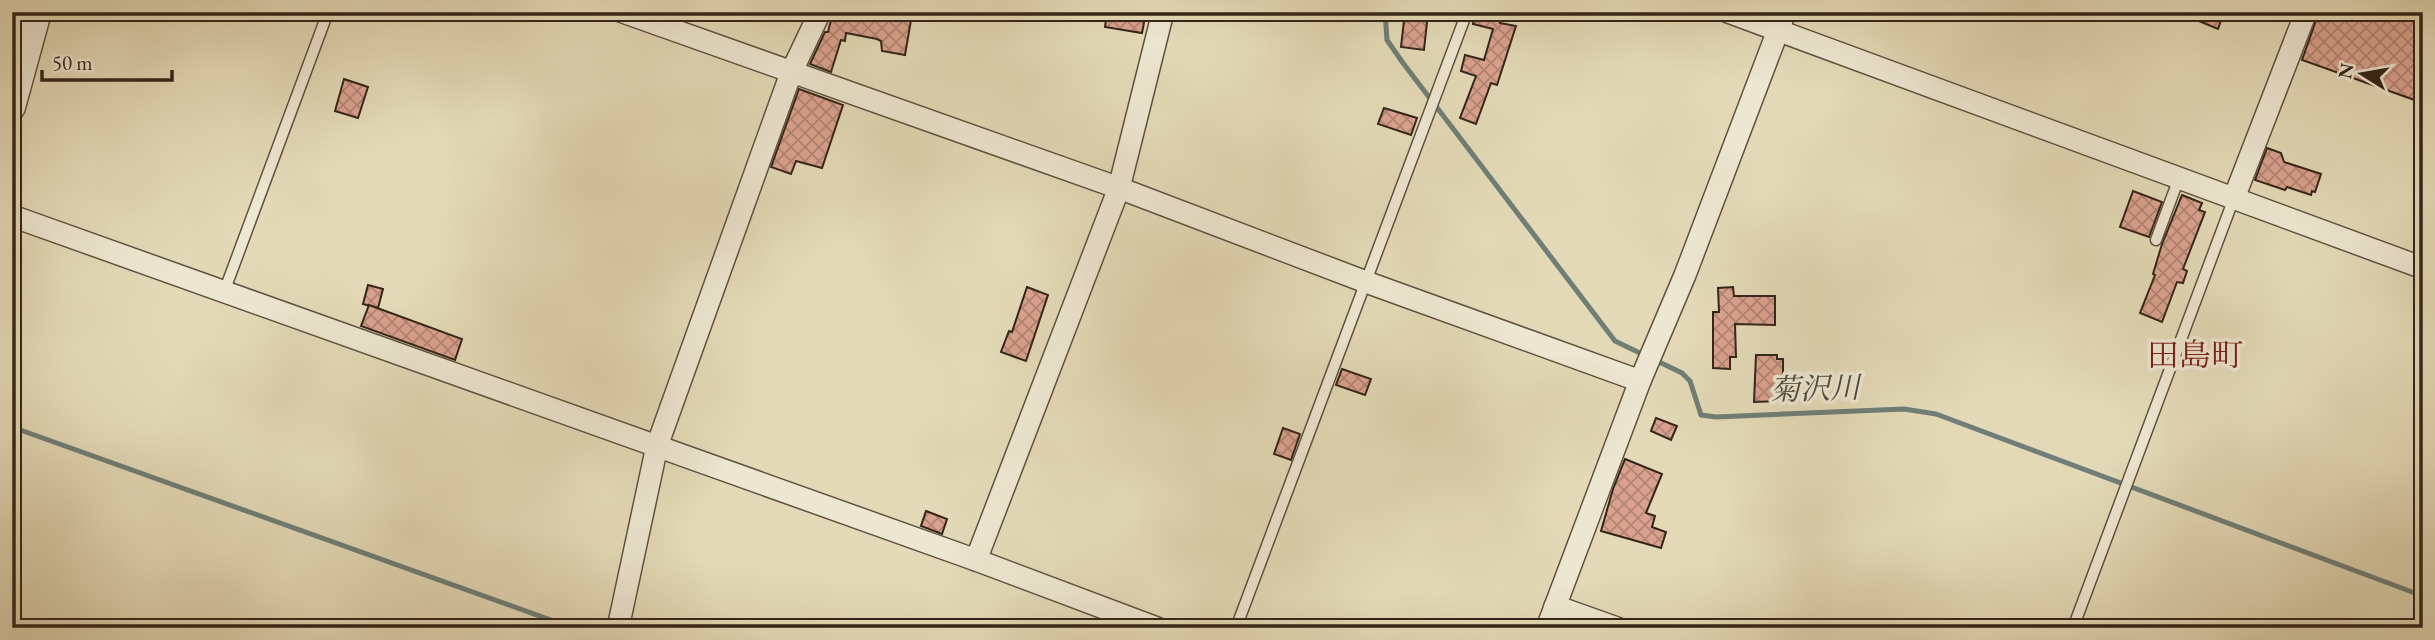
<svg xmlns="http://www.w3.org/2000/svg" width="2435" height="640" font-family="'EB Garamond','Noto Serif JP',serif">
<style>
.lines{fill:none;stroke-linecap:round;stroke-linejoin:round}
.stream{stroke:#6f7e77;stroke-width:5}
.building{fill:url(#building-cross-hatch);stroke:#342518;stroke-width:2}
.service-casing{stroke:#605240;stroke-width:13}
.minor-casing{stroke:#605240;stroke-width:24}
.tertiary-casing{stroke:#605240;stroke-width:29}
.service{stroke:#ede6d0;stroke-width:10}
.minor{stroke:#ede6d0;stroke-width:21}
.tertiary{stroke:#ede6d0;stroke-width:26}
.labels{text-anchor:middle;stroke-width:7;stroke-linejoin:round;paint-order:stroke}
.water-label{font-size:30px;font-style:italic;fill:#4d4a40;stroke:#ede6d0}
.quarter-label{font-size:32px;fill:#7a1f14;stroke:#ede6d0}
</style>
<defs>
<pattern id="building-cross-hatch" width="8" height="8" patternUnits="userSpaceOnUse" patternTransform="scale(1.75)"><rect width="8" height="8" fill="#daa28e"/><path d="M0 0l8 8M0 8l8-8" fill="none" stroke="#b28473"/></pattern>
</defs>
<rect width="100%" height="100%" fill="#e3d9b6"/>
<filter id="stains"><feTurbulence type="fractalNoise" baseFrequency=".00286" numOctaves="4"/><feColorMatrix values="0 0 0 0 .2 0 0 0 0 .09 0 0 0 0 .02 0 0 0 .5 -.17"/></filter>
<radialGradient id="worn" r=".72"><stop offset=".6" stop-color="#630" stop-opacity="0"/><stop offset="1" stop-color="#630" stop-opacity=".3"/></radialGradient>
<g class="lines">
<g class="stream">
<polyline points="1385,12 1387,40 1403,63 1615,341 1644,355"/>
<polyline points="1653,359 1682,373 1690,381 1701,415 1716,417 1904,409 1936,414 2423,596"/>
<polyline points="12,427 573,628"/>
</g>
</g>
<g class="building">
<polygon points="833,12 890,15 890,12 908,12 907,20 911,20 905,55 882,51 881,41 877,39 846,33 845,41 841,40 831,72 810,64 825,32 828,32"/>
<polygon points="1107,12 1146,12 1142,33 1105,27"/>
<polygon points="1405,12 1422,12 1421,19 1427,22 1424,50 1401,47"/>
<polygon points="1475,12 1502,12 1500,23 1516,26 1497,85 1491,83 1476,124 1460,118 1476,76 1461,71 1465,55 1484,60 1493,29 1473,24"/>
<polygon points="2177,12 2224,12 2218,29"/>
<polygon points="2319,12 2423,12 2423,103 2302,60"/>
<polygon points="344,79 368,87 358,118 335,111"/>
<polygon points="799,89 843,105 822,168 796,161 791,174 771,167"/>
<polygon points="1384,108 1417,118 1411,135 1378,124"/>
<polygon points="2267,148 2281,153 2284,162 2321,174 2315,192 2312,191 2311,195 2287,187 2285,190 2255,180"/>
<polygon points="2133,191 2162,202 2149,237 2120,227"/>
<polygon points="2182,195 2202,203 2199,210 2205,212 2183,269 2187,271 2183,283 2177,282 2162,322 2140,313 2155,275 2153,274 2162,244"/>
<polygon points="368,285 383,289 378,308 363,304"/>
<polygon points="1027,287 1048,295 1026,361 1001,352 1009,331 1012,332"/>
<polygon points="1733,287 1734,296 1775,296 1775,325 1735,324 1736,357 1730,357 1730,369 1713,368 1713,312 1719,312 1718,288"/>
<polygon points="369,305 462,339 455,360 361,326"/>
<polygon points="1756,355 1777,355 1777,359 1783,359 1783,401 1754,402"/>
<polygon points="1342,369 1371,379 1365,395 1336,385"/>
<polygon points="1656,418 1677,426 1671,440 1651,431"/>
<polygon points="1283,428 1300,434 1291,460 1274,454"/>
<polygon points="1625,459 1662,474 1646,513 1655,516 1652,527 1666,532 1661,548 1601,531 1613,489"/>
<polygon points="926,511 947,519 942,534 921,526"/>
</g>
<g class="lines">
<g class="service-casing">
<g id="service">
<polyline points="2156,240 2179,178"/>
<polyline points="224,292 328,12"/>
<polyline points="1236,628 1467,12"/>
<polyline points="2073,628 2234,198"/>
</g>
</g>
<g class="minor-casing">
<g id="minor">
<polyline points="623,12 1119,188 1366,282 1640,381"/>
<polyline points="1728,12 2423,268"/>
<polyline points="2234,198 2306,12"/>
<polyline points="12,216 976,560 1157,628"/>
<polyline points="976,560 1119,188 1163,12"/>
<polyline points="1555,606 1617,628"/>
<polyline points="618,628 657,446 791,73 820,12"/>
<polyline points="1547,628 1640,381 1685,275 1785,12"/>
</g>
</g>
<g class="tertiary-casing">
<polyline id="tertiary" points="12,107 38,12"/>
</g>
<use href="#service" class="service"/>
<use href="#minor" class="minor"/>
<use href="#tertiary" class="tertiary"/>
</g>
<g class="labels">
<g class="water-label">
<text transform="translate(1815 389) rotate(-2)" y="10">菊沢川</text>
</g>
<g class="quarter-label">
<text x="2195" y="366">田島町</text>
</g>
</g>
<rect width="2435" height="640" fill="none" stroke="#e3d9b6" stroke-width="42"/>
<rect x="14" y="14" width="2407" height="612" fill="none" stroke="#342518" stroke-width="3.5"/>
<rect x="21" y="21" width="2393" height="598" fill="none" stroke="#342518" stroke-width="2"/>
<g transform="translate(2362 74) rotate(281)" stroke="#ede6d0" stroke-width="5" paint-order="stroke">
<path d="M0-5L12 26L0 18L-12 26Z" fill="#342518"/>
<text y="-10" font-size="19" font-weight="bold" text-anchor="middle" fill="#342518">N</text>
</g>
<path d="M42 70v10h130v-10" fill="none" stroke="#342518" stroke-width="3.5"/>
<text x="52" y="70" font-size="21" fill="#342518" stroke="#ede6d0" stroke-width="5" paint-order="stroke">50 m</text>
<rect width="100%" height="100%" filter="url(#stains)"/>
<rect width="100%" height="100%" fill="url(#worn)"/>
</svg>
